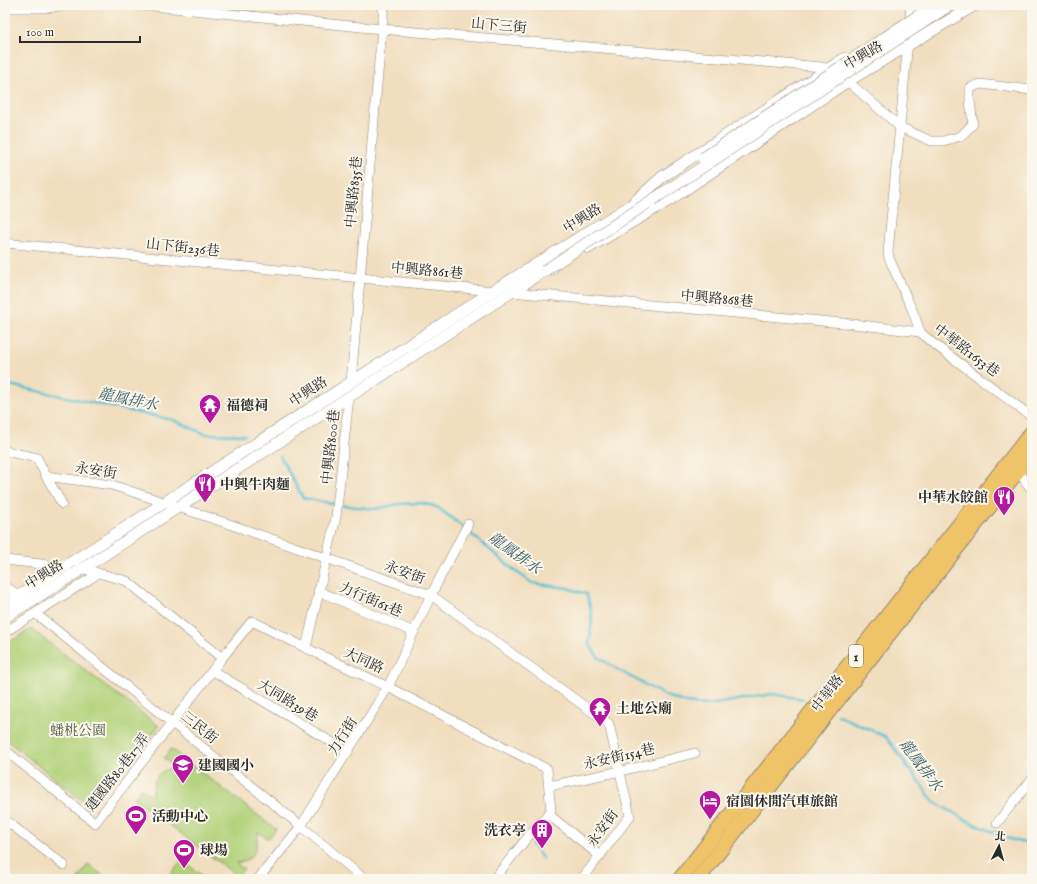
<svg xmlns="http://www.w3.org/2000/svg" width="1037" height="884" font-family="'IM FELL English','Noto Serif TC',serif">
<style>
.green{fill:#b0d178;stroke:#6e7e52}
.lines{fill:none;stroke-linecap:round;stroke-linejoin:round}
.stream{stroke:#56bed3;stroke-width:2.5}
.minor-casing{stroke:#8e8475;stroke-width:10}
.tertiary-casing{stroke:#8e8475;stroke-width:12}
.primary-casing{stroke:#8e8475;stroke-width:16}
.minor{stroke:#fff;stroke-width:9}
.tertiary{stroke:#fff;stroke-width:11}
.primary{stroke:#efc469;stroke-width:14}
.tertiary-bridge-casing{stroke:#8e8475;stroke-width:12;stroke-linecap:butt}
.tertiary-bridge{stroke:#fff;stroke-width:11}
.labels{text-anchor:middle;stroke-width:4;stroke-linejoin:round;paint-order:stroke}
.shield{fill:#fbf7ec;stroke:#696865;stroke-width:1}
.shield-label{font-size:13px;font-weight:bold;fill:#2b2b2b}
.street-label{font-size:14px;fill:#2b2b2b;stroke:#fbf7ec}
.poi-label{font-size:14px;font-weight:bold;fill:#2b2b2b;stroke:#fbf7ec;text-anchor:start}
.park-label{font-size:14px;fill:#535d42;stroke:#fbf7ec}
.water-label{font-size:15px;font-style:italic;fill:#3a5e66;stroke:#fbf7ec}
</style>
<rect width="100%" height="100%" fill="#fbf7ec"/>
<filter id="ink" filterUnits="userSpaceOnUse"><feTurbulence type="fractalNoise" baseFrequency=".025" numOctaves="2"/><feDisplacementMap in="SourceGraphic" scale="8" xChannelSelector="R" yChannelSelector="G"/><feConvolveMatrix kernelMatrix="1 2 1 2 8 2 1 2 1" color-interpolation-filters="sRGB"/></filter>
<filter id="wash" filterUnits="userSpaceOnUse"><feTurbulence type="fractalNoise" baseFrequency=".012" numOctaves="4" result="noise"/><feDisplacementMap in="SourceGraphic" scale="16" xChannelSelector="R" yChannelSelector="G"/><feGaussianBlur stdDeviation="0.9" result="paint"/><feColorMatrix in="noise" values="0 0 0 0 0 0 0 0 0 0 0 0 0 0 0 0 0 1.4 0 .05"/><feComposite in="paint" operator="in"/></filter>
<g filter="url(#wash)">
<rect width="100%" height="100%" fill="#f1debf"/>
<g class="green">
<polygon points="31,629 159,726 89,806 5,739 5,645"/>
<path d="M 171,749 L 276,829 L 268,839 L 258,832 C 257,850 255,860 236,863 L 244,869 L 237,876 L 134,798 L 141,788 L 152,796 C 155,777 155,773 174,767 L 164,758 Z"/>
<polygon points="181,860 207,879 168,879"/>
<polygon points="88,864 107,879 78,879"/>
</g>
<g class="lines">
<g class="stream">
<polyline points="5,384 173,420 205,434 245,435"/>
<polyline points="280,456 303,498 335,504"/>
<path d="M 340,505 L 376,509 L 399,504 L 422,503 L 437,507 L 453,519 L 514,570 L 532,583 L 567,588 L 586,594 C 594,613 592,624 589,644 L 598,657 L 620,671 L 666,696 L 687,703 L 701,705 L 715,704 L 772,694 L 803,699"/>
<polyline points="838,715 886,737 934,802 972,823 1013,840 1032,845"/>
<polyline points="532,844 542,858"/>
</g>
</g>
</g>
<g filter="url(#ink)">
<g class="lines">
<g class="minor-casing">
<g id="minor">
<polyline points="143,5 381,29 822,67 833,70"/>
<polyline points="5,8 47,8 66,5"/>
<polyline points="909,26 911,5"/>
<polyline points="908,41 888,252 889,258 914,314 920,332 930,341 1032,417"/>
<polyline points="843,77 900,127 931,141 943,141 961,136 973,124 970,101 970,88 980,84 1032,90"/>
<polyline points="5,243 493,291"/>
<polyline points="511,292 853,324 920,332"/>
<polyline points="351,382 384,5"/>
<polyline points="5,451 37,458 46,476 112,485 232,525 431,595 609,724 630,816 582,879"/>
<polyline points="1016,468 1032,490"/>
<polyline points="46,476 62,504"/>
<polyline points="5,560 67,567"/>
<polyline points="80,568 127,581 222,658 252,621 306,648 388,687 547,769 551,811 531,833 494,879"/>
<polyline points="5,586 19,596"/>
<polyline points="318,591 414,632"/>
<polyline points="36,614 301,826 364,879"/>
<polyline points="5,632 93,577 97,573"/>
<polyline points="306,648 336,517 349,397"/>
<polyline points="213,671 348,752"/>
<polyline points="5,750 95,823 222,658"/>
<polyline points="549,786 621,771 695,753"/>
<polyline points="548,814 600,856"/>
<polyline points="5,820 64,865"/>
<polyline points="997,823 1032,779"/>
<polyline points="258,879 301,826 388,687 431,595 468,524"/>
</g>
</g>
<g class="tertiary-casing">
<g id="tertiary">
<polyline points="588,248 671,199 848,81 975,5"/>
<polyline points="5,605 493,291 630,206 662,177 845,58"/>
<polyline points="5,617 87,566 544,271 552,269"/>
</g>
</g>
<g class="primary-casing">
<g id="primary">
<polyline points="680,879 1032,432"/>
<polyline points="698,879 897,624 1032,453"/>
</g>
</g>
<use href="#minor" class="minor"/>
<use href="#tertiary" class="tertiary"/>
<use href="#primary" class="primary"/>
<g class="tertiary-bridge-casing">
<g id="tertiary-bridge">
<polyline points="703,158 934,5"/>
<polyline points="544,271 950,5"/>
</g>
</g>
<use href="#tertiary-bridge" class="tertiary-bridge"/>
</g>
</g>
<defs>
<g id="temple-pin" transform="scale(1.15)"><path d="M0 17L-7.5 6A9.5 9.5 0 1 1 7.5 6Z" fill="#b5179e" stroke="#fbf7ec"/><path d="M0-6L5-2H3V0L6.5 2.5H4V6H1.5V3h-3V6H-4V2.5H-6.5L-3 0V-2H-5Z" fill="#fff"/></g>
<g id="restaurant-pin" transform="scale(1.15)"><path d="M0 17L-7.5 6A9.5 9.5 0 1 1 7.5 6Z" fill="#b5179e" stroke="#fbf7ec"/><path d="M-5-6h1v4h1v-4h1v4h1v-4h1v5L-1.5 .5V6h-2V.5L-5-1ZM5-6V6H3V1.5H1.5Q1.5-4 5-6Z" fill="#fff"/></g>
<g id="school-pin" transform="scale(1.15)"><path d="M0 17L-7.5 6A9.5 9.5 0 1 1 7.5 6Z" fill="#b5179e" stroke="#fbf7ec"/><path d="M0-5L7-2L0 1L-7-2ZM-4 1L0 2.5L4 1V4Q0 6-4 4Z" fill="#fff"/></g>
<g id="hotel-pin" transform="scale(1.15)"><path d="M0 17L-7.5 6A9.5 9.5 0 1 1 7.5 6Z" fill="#b5179e" stroke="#fbf7ec"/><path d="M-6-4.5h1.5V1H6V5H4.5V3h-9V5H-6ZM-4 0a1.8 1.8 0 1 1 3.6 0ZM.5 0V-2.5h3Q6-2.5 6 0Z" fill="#fff"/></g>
<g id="stadium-pin" transform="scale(1.15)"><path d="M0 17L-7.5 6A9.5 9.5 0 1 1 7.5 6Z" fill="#b5179e" stroke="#fbf7ec"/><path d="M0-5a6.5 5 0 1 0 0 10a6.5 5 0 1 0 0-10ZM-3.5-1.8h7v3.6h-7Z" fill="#fff"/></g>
<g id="building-pin" transform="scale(1.15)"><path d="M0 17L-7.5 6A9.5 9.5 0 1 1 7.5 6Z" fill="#b5179e" stroke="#fbf7ec"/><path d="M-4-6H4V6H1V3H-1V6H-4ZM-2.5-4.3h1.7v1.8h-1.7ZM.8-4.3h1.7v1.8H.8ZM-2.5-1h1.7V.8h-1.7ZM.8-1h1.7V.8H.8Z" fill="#fff"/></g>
</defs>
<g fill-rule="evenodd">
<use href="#temple-pin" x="210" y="405"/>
<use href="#restaurant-pin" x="205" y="484"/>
<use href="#restaurant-pin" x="1004" y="497"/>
<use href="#temple-pin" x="600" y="708"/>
<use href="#school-pin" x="183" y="765"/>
<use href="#hotel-pin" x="710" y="801"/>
<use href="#stadium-pin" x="136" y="816"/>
<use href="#building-pin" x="542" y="830"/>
<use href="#stadium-pin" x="184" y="850"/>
</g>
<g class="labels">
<rect class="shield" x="849" y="645" width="14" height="22" rx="3"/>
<g class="shield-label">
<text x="856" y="661">1</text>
</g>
<g class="street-label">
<text transform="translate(499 25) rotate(5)" y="5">山下三街</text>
<text transform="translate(863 55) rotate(-30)" y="5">中興路</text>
<text transform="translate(353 192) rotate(-85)" y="5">中興路835巷</text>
<text transform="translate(582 218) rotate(-32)" y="5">中興路</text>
<text transform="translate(183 247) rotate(6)" y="5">山下街236巷</text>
<text transform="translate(427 270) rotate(5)" y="5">中興路861巷</text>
<text transform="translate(717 298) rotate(5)" y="5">中興路868巷</text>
<text transform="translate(967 350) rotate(37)" y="5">中華路1653巷</text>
<text transform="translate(308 391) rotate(-33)" y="5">中興路</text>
<text transform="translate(330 447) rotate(-84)" y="5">中興路800巷</text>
<text transform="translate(96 470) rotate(9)" y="5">永安街</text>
<text transform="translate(405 572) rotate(20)" y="5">永安街</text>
<text transform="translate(44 574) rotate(-32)" y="5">中興路</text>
<text transform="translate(371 599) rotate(23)" y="5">力行街61巷</text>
<text transform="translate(364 660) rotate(25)" y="5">大同路</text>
<text transform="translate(827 693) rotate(-52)" y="5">中華路</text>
<text transform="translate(288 700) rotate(31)" y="5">大同路39巷</text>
<text transform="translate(200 727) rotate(39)" y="5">三民街</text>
<text transform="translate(342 736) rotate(-58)" y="5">力行街</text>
<text transform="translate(619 756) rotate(-13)" y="5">永安街154巷</text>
<text transform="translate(117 772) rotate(-52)" y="5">建國路80巷17弄</text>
<text transform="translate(602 828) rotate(-54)" y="5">永安街</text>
</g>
<g class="poi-label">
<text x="226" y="410">福德祠</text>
<text x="220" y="489">中興牛肉麵</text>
<text x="988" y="502" text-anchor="end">中華水餃館</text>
<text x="616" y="713">土地公廟</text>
<text x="198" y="770">建國國小</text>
<text x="726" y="806">宿園休閒汽車旅館</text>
<text x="152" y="821">活動中心</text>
<text x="526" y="835" text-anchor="end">洗衣亭</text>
<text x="200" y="855">球場</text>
</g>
<g class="park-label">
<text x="78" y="735">蟠桃公園</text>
</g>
<g class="water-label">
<text transform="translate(128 399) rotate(12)" y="5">龍鳳排水</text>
<text transform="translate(515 553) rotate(36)" y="5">龍鳳排水</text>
<text transform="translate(921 765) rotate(53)" y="5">龍鳳排水</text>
</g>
</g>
<rect width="1037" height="884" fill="none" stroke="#fbf7ec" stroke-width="20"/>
<g transform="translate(999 846) rotate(6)" stroke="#fbf7ec" stroke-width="3" paint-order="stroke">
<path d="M0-3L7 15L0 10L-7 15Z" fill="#2b2b2b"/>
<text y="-6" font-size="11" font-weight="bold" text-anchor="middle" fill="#2b2b2b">北</text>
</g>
<path d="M20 36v6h120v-6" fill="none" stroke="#2b2b2b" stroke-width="2"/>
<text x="26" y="36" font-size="12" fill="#2b2b2b" stroke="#fbf7ec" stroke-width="3" paint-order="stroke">100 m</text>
</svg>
